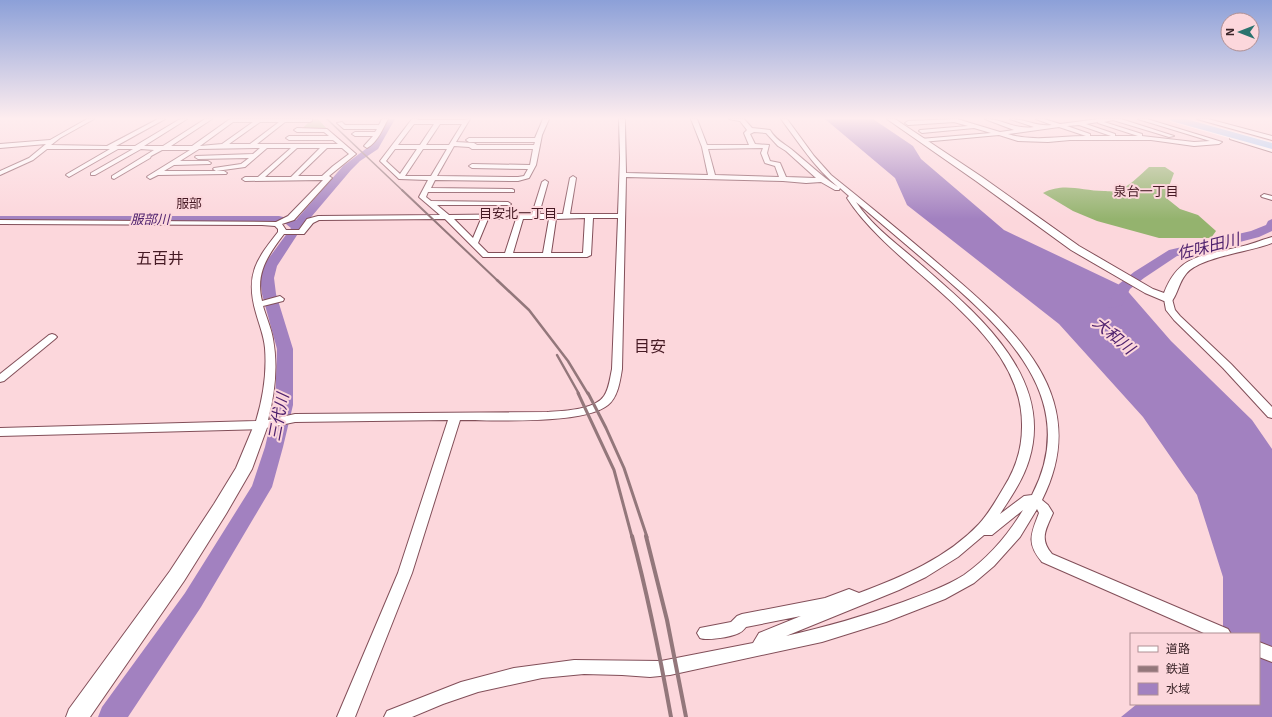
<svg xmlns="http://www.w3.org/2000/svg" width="1272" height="717" font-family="'Exo 2','Noto Sans JP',sans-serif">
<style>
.green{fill:#adc78e}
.forest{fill:#94b36e}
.water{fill:#a281c0}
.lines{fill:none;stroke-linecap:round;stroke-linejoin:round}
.river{fill:#a281c0;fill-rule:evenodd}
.minor-casing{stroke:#824f59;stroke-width:2}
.tertiary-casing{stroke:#824f59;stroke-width:2}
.motorway-casing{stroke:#fff;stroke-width:2}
.minor{fill:#fff;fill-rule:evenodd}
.tertiary{fill:#fff;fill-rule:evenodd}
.motorway{fill:#99cbfb;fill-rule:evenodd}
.rail-far4{stroke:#93777b;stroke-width:1.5}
.rail-far3{stroke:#93777b;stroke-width:2}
.rail-far2{stroke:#93777b;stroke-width:2.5}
.rail-far1{stroke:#93777b;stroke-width:3}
.rail{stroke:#93777b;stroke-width:4}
.labels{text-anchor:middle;stroke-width:4;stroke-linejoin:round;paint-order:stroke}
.far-neighbourhood-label{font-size:13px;fill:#461a24;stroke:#fcd7dc}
.far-water-label{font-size:13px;font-style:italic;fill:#4f226e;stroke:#fcd7dc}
.water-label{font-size:16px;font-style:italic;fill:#4f226e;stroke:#fcd7dc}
.neighbourhood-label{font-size:16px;fill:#461a24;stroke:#fcd7dc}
</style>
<rect width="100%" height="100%" fill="#fcd7dc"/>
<polygon class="green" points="313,119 318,119 328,130 300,130"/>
<path class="forest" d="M 1149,167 L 1165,167 L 1174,173 L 1165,197 L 1180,209 L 1198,215 L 1216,231 L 1211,238 L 1159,238 L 1097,221 L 1073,211 L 1043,193 C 1064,182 1081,191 1104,191 C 1107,191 1113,192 1116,191 C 1128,188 1140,175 1149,167 Z"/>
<polygon class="water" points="825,119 873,119 913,146 921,159 1004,230 1124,287 1171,341 1252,420 1272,449 1272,717 1121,717 1137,704 1259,704 1259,634 1217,634 1223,629 1223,577 1197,495 1143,417 1059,324 907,205 895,178"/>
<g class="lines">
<g class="river">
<polygon points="387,119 395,119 378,149 360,161 351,170 301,229 277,266 274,278 276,294 293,349 293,405 283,447 272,487 201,607 128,717 98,717 102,707 185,593 252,486 265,447 275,405 277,349 262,294 260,278 263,266 291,228 286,224 279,222 0,222 0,216 279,216 296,220 343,166 371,145"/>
<polygon points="1272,219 1272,231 1259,237 1209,250 1177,256 1144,278 1130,289 1122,305 1113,308 1108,307 1106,304 1111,299 1119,284 1134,272 1169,250 1251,231 1266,225 1268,221"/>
</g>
<g class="minor-casing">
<g id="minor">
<path d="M 87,119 L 94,119 L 60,138 L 51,145 L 107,146 L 158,119 L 165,119 L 116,146 L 135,146 L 180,119 L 187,119 L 144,146 L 163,146 L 205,119 L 212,119 L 171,146 L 192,146 L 230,119 L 312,119 L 312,121 L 310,122 L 285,122 L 257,144 L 338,144 L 333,140 L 289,140 L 286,138 L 289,136 L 329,136 L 324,132 L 297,132 L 294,130 L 297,128 L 327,129 L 356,154 L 329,176 L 332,178 L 331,179 L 294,220 L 282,224 L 286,230 L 299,230 L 307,219 L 318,216 L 440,215 L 419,197 L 428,180 L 399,179 L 380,161 L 412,119 L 418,119 L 417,120 L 464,120 L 470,119 L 456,142 L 474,143 L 477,145 L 534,145 L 535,142 L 469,142 L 466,140 L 469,138 L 535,138 L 543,119 L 549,119 L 542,135 L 536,165 L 529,178 L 518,181 L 435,180 L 431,188 L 512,189 L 514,190 L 514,192 L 428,192 L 426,197 L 431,201 L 508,202 L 511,204 L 510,205 L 437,205 L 449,215 L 532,214 L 542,182 L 545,180 L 548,182 L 539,214 L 563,214 L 570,178 L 573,176 L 576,178 L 570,214 L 618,214 L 620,158 L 619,119 L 625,119 L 625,124 L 626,173 L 708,175 L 702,147 L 691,119 L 697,119 L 707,145 L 749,145 L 744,133 L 747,130 L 740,121 L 729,119 L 744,119 L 752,128 L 770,130 C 775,139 783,143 791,149 C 807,162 821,176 838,187 C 815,168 799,143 781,119 L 787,119 L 814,156 L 831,175 C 866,203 900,231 934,260 C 1008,323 1096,393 1042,500 L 1048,505 L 1053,513 C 1046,529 1039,539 1052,554 L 1228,629 L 1231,634 L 1206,634 L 1042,562 C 1026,543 1031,534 1039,513 L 1037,509 L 1020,537 L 994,566 L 974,583 L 945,599 L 886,622 L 822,642 L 670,675 L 650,677 L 622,675 L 584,674 L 542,678 L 478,692 L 443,704 L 412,717 L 384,717 L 387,711 L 461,682 L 514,668 L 574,660 L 661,661 L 753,643 L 759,633 L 801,616 L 746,627 C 744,629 742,632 739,633 C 731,637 707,641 700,638 L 697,633 L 700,628 L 731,622 L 737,616 L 742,614 L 825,598 L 849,589 L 859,593 C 902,577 947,558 979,524 C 989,513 997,499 1004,487 C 1016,468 1022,448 1022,427 C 1024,328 895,273 847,198 L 849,196 L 840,188 L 839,190 L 835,190 L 821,182 L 806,183 L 783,181 L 626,177 L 622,369 C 620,381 618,397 608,405 C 584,425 492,420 460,420 L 412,573 L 355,717 L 337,717 L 398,573 L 448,420 L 295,422 L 261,429 L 0,436 L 0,428 L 256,421 C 263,398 267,373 265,348 C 264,336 259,324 256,313 C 245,275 256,260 278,232 L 278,229 L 275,226 L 262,225 L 0,224 L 0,220 L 276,222 L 288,216 L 323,180 L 245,181 L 242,179 L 245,177 L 258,177 L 291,148 L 267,148 L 245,167 L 216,171 L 213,169 L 214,168 L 241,164 L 249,158 L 198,159 L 195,157 L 196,156 L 253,154 L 260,148 L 199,149 L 180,161 L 208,161 L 211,163 L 210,164 L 174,165 L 164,171 L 224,171 L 227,173 L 226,174 L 158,175 L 150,179 L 147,177 L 148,176 L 190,150 L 162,150 L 151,156 L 150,158 L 114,179 L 112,178 L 112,176 L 154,150 L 141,149 L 95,175 L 91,175 L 91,173 L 133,149 L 118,149 L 69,177 L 66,175 L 67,174 L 110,149 L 47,149 L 33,160 L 0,175 L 0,171 L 29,158 L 46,144 L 0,148 L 0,144 L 50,140 ZM 233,122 L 253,122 L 222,144 L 200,146 ZM 260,122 L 279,122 L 250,144 L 229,144 ZM 414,124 L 434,124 L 420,145 L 398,145 ZM 440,124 L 462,124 L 449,145 L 426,145 ZM 754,132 L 766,133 L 778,146 L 786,151 L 816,178 L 786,177 L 780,163 L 770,161 L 767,153 L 769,145 L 755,144 L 750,134 ZM 454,146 L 469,147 L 472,149 L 533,149 L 530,165 L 472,164 L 469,166 L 472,168 L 528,169 L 524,176 L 518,177 L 437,176 ZM 297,148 L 320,148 L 291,177 L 265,177 ZM 327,148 L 342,148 L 349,154 L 333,166 L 322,176 L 298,176 ZM 763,148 L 761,153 L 765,163 L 775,166 L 779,177 L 715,175 L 708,149 ZM 395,149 L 417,149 L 400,174 L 386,161 ZM 423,149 L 447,149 L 431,176 L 405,176 ZM 856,202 C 883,225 910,248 937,271 C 1004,329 1082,399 1032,495 L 1024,496 L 1000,514 C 1011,497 1023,480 1029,460 C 1055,376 975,312 919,263 C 897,244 872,226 856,202 ZM 585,218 L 583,253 L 551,253 L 556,219 ZM 593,218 L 618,218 L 612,369 C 610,378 609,389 604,396 C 595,410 562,411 547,412 L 295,414 L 268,420 C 275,393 278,366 273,339 C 271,327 266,317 263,306 L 283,301 L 284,299 L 280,296 L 262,301 C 255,273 268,255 284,234 L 304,234 L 313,223 L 319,220 L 445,219 L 483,257 L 587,257 L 591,255 ZM 454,219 L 481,219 L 473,238 ZM 488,219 L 516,219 L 505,253 L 488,253 L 478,243 ZM 523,219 L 549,219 L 543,253 L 513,253 ZM 1023,510 C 1008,535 988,558 964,575 C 945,587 924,594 903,602 C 864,616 826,627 786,636 L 899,590 L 926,577 L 958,557 L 984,535 L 992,535 Z"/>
<path d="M 382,119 L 388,119 C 383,128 378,142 367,148 L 364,146 L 373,136 L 355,136 L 352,134 L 355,132 L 375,132 L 377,129 L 344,129 L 337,123 L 342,122 L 345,125 L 379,125 Z"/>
<path d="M 957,119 L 1000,132 L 1014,130 L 985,119 C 1004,119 1014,130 1034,127 L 1010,119 C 1026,119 1036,127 1052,125 L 1036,119 L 1044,119 L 1060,124 L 1099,119 L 1121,119 L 1174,136 L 1169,137 L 1113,120 L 1104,122 L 1142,134 L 1142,136 L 1194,142 L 1210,141 L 1138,119 L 1147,119 L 1222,142 L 1219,144 L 1194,146 L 1151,140 L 1070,140 L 1048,142 L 1018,141 L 999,135 L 922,142 L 919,140 L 920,139 L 991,133 L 974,128 L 922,133 L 919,131 L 920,130 L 968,126 L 954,122 L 908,125 L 905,123 L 908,121 ZM 1098,122 L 1098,123 L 1138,136 L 1115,136 L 1115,134 L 1086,124 ZM 1079,125 L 1111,136 L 1090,136 L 1090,134 L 1067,126 ZM 1059,127 L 1086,136 C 1060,136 1033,142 1008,134 Z"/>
<polygon points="1230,137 1272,148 1272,152 1230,139"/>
<polygon points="1264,194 1272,196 1272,200 1262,197 1261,196"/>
<polygon points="1168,296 1172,299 1175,310 1180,316 1231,364 1272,407 1272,418 1268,417 1223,368 1174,320 1166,310 1164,299"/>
<polygon points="52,334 55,335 57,337 55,339 4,381 0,382 0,374 49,335"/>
<polygon points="1259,642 1272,647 1272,662 1259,657"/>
</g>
</g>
<g class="tertiary-casing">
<g id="tertiary">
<path d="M 887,119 L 895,119 L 982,177 L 1079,246 L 1153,289 L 1164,293 C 1179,254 1203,256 1239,247 C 1250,245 1261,240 1272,237 L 1272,243 C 1250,252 1199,257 1186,274 C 1179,282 1178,293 1172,301 L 1164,301 L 1145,293 L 1071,250 L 976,181 Z"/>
<polygon points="1197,119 1208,119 1272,136 1272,140"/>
<polygon points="261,420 266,422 268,425 252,469 226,514 184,581 90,717 66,717 69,709 170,571 214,504 236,468 254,425 256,422"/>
</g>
</g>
<g class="motorway-casing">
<polygon id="motorway" points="1170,119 1186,119 1272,143 1272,149 1171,121"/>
</g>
<use href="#minor" class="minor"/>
<use href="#tertiary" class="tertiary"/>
<use href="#motorway" class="motorway"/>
<polyline class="rail-far4" points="327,119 403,191"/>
<polyline class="rail-far3" points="402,190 498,281"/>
<g class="rail-far2">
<polyline points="497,280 529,310 568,361 588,394"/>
<polyline points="557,355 579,394"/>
</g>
<g class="rail-far1">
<polyline points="578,393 614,470 632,537"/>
<polyline points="588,393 606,428 624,468 647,537"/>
</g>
<g class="rail">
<path d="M 632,536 C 648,596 660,656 671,717"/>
<polyline points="646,536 667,620 686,717"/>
</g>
</g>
<linearGradient id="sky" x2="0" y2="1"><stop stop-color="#8ca0d8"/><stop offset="0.54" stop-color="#feedef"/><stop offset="1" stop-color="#feedef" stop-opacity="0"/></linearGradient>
<rect width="1272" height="219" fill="url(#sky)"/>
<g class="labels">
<g class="far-neighbourhood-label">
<text x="1146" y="196">泉台一丁目</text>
<text x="189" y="208">服部</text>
<text x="518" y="218">目安北一丁目</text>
</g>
<g class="far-water-label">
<text x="150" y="224">服部川</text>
</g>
<g class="water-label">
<text transform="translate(1208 246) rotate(-14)" y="6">佐味田川</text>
<text transform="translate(1114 335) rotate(40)" y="6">大和川</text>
<text transform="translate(278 417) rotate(-79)" y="6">三代川</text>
</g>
<g class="neighbourhood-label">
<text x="160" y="264">五百井</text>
<text x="650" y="352">目安</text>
</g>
</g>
<rect x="1130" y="633" width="130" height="72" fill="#fcd7dc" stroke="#af9094"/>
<rect x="1138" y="646" width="20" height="6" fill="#ffffff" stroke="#af9094"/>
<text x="1166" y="653" font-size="12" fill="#3b2529">道路</text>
<rect x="1138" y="666" width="20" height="6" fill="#93777b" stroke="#af9094"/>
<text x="1166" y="673" font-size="12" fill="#3b2529">鉄道</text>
<rect x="1138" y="683" width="20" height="12" fill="#a281c0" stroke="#af9094"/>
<text x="1166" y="693" font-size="12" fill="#3b2529">水域</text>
<g transform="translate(1240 32) rotate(270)"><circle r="19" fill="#fcd7dc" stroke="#af9094"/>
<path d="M0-3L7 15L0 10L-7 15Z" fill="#2a736e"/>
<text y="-6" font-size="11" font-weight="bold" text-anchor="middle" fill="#3b2529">N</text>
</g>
</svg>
